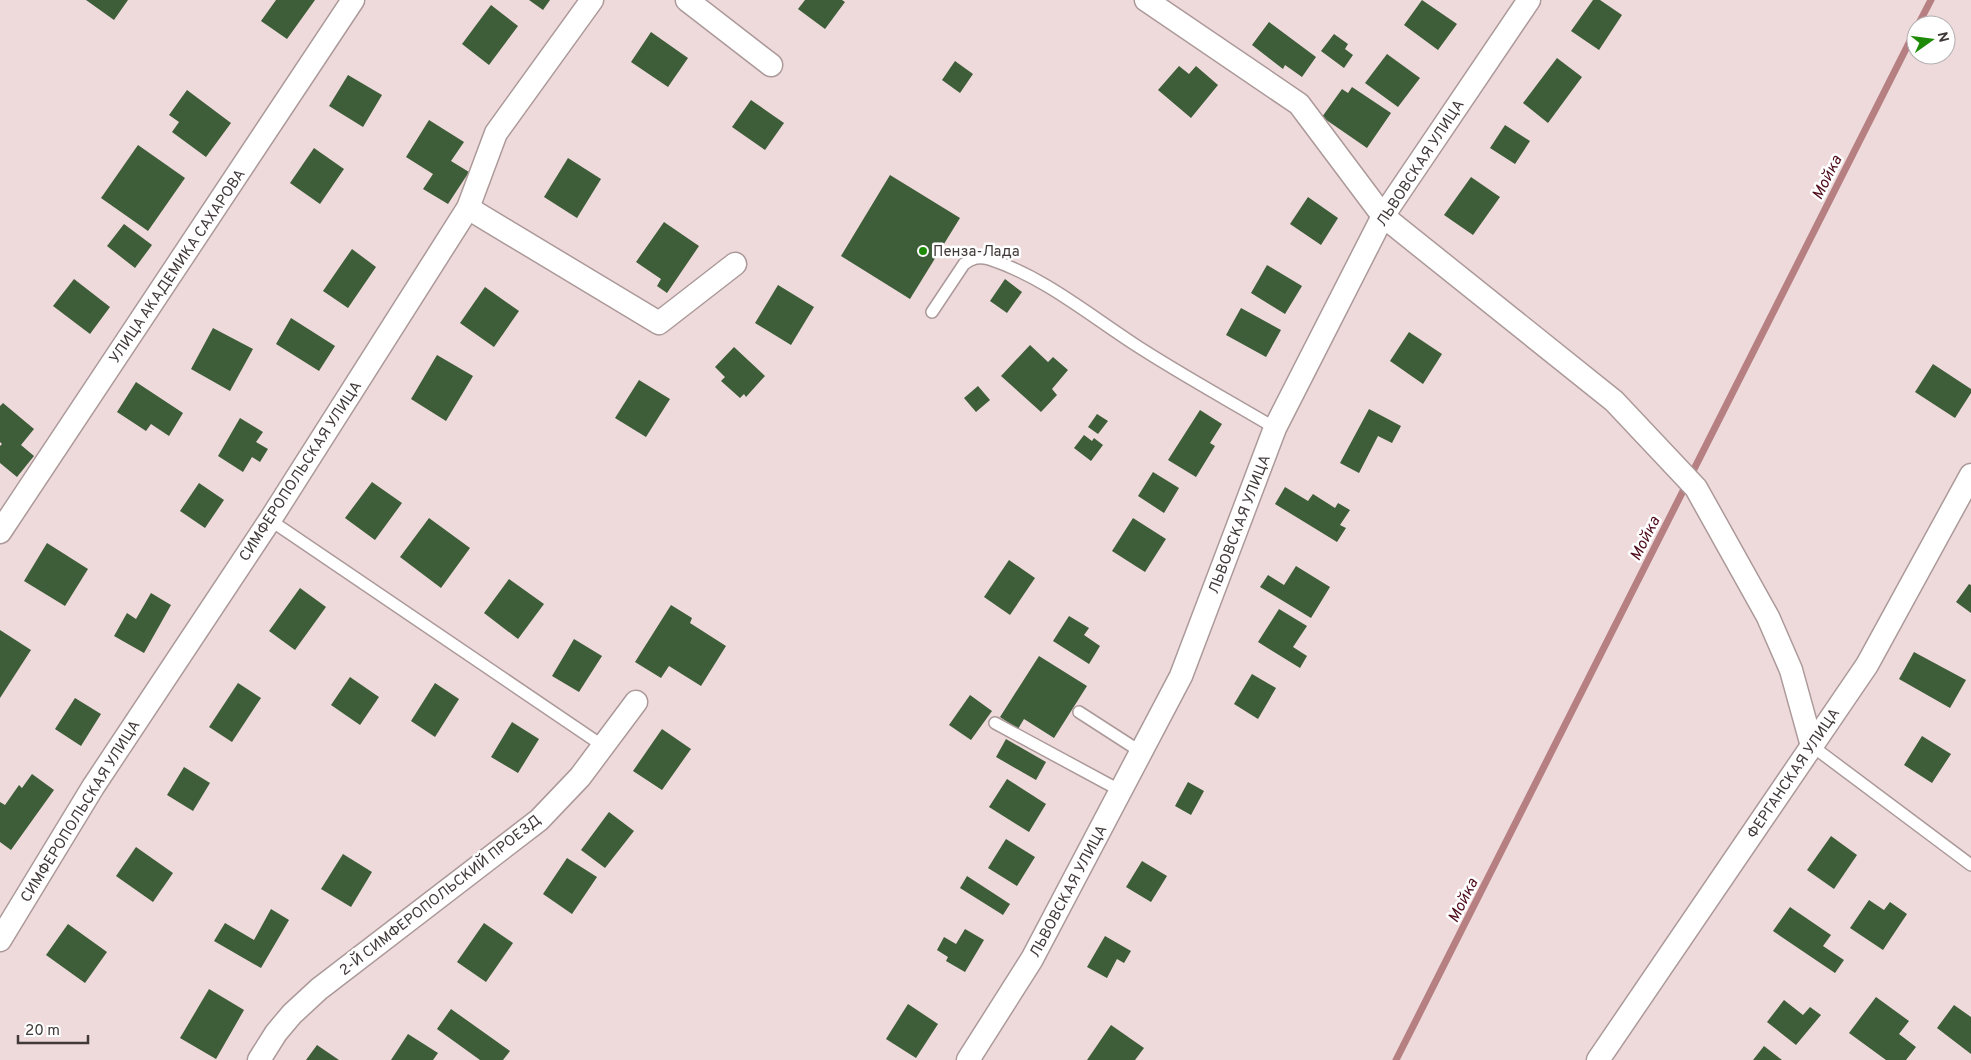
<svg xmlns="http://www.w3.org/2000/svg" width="1971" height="1060" font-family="Overpass,sans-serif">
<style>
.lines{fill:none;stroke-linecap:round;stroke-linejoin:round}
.stream{stroke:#b68083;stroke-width:7}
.building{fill:#3e5d39}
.service-casing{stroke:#ac9999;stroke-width:14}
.minor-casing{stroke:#ac9999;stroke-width:25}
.service{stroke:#fff;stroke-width:11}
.minor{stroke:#fff;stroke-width:22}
.poi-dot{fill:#1d8a08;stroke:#fff;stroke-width:2}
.labels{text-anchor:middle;stroke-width:5;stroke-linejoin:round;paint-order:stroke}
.street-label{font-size:15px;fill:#403839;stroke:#fff}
.poi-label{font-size:15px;fill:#403839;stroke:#fff;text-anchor:start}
.water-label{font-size:16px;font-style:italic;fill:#4f0b1a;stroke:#fff}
</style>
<rect width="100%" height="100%" fill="#efdadb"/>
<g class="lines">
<g class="stream">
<polyline points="1918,25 1931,0"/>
<polyline points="1396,1060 1916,29"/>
</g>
</g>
<g class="building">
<polygon points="86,0 128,0 114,20"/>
<polygon points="276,0 315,0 287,39 261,21"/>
<polygon points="529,0 550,0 543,10"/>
<polygon points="805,0 842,0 845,2 825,29 798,9"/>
<polygon points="1422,0 1457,24 1438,50 1404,25"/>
<polygon points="1593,0 1600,0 1622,15 1599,50 1571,31"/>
<polygon points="491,5 518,26 489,65 462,44"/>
<polygon points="1269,22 1316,57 1302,77 1285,65 1283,69 1252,45"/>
<polygon points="651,32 688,58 668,87 631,62"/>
<polygon points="1334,34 1348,44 1345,49 1353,55 1344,68 1321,51"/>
<polygon points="1387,54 1420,78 1398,107 1365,83"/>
<polygon points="1557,58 1582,77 1548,123 1523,103"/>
<polygon points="955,61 973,74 960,93 942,80"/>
<polygon points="1179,66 1189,74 1196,66 1218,85 1191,118 1158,90"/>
<polygon points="348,75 382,95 363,127 329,106"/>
<polygon points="1352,87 1391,113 1367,148 1322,117 1342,89 1348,93"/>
<polygon points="187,90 231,123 206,157 172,132 179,122 169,115"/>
<polygon points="751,100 784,123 765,150 732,127"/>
<polygon points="429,120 464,142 451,161 469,172 448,204 423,189 433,174 406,157"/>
<polygon points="1505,125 1530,141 1515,164 1490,148"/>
<polygon points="138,145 185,178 148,231 101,198"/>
<polygon points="314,148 344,169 320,204 290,183"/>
<polygon points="568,158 601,179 577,218 544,197"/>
<polygon points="890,175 960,218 910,299 841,256"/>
<polygon points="1471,177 1500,197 1473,235 1444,215"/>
<polygon points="1308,197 1338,218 1321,245 1290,224"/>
<polygon points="664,222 699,246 667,293 657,286 661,279 636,262"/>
<polygon points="124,224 152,245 135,268 107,246"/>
<polygon points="352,249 376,267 348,308 323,291"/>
<polygon points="1267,265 1302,286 1285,314 1251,293"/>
<polygon points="74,279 110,307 90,334 53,306"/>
<polygon points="1005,279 1022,292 1007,313 990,301"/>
<polygon points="778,285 814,307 791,345 755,323"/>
<polygon points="485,287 519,311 494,347 460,323"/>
<polygon points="1241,308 1281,330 1266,357 1226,335"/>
<polygon points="291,318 335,346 319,371 276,344"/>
<polygon points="213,328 253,349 230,391 191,369"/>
<polygon points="1409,332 1442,354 1423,384 1390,361"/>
<polygon points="1030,345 1048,362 1053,357 1068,370 1052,389 1057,395 1041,412 1001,376"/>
<polygon points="734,347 765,376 746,397 744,394 740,398 721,381 725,377 715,367"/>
<polygon points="437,355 473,376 446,421 411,399"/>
<polygon points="1933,364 1971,389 1971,393 1955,418 1915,392"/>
<polygon points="639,380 670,399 646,437 615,418"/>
<polygon points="136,382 183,413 169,436 151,424 146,431 117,412"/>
<polygon points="978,386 990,400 976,412 964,398"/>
<polygon points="3,403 34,429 21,445 34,456 17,477 0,463 0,446 2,444 0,442 0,406"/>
<polygon points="1369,409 1401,426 1392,443 1378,436 1359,473 1340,463"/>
<polygon points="1200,410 1222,424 1210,443 1215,446 1196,477 1168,460"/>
<polygon points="1097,414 1108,421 1098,434 1088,427"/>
<polygon points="240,418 263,432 256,442 268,449 260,462 252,457 243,472 218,456"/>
<polygon points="1084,435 1092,441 1094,438 1103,445 1091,461 1074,448"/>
<polygon points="1153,472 1179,488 1164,513 1138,496"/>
<polygon points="372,482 402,503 375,540 345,518"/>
<polygon points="199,483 224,500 205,528 180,511"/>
<polygon points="1285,487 1308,501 1313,494 1335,508 1338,503 1350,510 1340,525 1346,528 1337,542 1275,504"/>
<polygon points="429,518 470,548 441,588 400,557"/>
<polygon points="1133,518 1166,539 1145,572 1112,551"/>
<polygon points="47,543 88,569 65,606 24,581"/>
<polygon points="1009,560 1035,578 1010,615 984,597"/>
<polygon points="1296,566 1330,587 1311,618 1260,587 1268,575 1284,585"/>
<polygon points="509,579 544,604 518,639 484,613"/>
<polygon points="1969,584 1971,585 1971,613 1956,602"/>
<polygon points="300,588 326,607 295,650 269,631"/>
<polygon points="151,593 171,605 144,653 114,636 127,613 136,619"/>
<polygon points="671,605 692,618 690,623 726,646 701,686 669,666 661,678 635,662"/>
<polygon points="1279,609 1307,626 1293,647 1307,656 1300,668 1258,642"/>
<polygon points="1069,616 1089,628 1084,635 1100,646 1089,664 1053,641"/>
<polygon points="0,630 31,650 0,698"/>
<polygon points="574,639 602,656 579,692 552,676"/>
<polygon points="1914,652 1966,680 1950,708 1899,679"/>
<polygon points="1039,656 1087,686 1054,738 1024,719 1018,729 1000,717"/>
<polygon points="1252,674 1276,688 1258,719 1234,704"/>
<polygon points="350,677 379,697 360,725 331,705"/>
<polygon points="238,683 261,698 232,742 209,727"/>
<polygon points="435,683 459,699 435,737 411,721"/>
<polygon points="970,695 992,711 971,740 949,725"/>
<polygon points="75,698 101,714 81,746 55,729"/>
<polygon points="512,722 539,739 518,773 491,757"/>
<polygon points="662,729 691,749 662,790 633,771"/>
<polygon points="1922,736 1951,754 1932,783 1904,765"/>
<polygon points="1006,739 1046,762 1036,780 996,757"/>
<polygon points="184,767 210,783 193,811 167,795"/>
<polygon points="32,774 54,790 11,850 0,842 0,802 5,805 19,785 22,788"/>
<polygon points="1007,779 1046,804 1029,832 989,807"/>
<polygon points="1188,782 1204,791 1191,815 1175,806"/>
<polygon points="609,812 634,831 605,868 581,850"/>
<polygon points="1831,836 1857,855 1834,889 1807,870"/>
<polygon points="1006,839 1035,857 1017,886 988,868"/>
<polygon points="136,847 173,873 153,902 116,876"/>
<polygon points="343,854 372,872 351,907 321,889"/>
<polygon points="567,858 597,877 572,914 543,894"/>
<polygon points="1142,861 1167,876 1151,902 1126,887"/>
<polygon points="967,876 1010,904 1003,915 960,888"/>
<polygon points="1869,900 1884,910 1890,902 1907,914 1883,950 1850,928"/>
<polygon points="1790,907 1831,935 1823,946 1844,960 1835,973 1773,931"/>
<polygon points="271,909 289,920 261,968 214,941 225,923 254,940"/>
<polygon points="484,923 513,943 486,982 457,962"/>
<polygon points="68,924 107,952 85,983 46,955"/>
<polygon points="965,929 984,940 965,972 946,961 948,957 937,950 944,937 956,944"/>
<polygon points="1105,936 1131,951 1124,963 1117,959 1107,978 1087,967"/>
<polygon points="209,989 244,1010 216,1059 180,1038"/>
<polygon points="1876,997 1909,1021 1899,1034 1916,1047 1906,1060 1886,1060 1849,1033"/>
<polygon points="1784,1000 1803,1015 1810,1007 1821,1015 1796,1045 1767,1022"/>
<polygon points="908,1004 938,1024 916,1058 886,1039"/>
<polygon points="1954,1005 1971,1017 1971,1054 1937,1028"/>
<polygon points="451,1009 510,1051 503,1060 480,1060 437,1029"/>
<polygon points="1111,1025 1144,1048 1135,1060 1087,1060"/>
<polygon points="408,1034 438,1053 433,1060 391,1060"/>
<polygon points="317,1045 339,1060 306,1060"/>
<polygon points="1764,1046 1782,1060 1753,1060"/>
</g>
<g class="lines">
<g class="service-casing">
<g id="service">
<path d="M 932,312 L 964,264 C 972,258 979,256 989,259 C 1042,276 1088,314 1134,344 C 1180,374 1228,400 1275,428"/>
<polyline points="270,520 603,746"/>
<polyline points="1079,712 1141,752"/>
<polyline points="995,723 1121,791"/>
<polyline points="1812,746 1971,865"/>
</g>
</g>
<g class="minor-casing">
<g id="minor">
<polyline points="687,0 771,65"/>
<polyline points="1146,0 1299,104 1383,216 1614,401 1696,488 1768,617 1791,670 1812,746"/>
<polyline points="468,208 659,323 735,264"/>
<polyline points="0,532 353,0"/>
<polyline points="0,940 93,787 270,520 468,208 496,133 592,0"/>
<polyline points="259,1060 276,1033 292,1014 319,989 539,820 580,777 636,702"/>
<polyline points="968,1060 1032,959 1181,676 1275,428 1383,216 1529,0"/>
<polyline points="1598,1060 1867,665 1971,475"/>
</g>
</g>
<use href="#service" class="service"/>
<use href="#minor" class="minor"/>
</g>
<circle class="poi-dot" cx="923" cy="251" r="5"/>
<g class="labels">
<g class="street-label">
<text transform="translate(1420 163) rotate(-57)" y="5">ЛЬВОВСКАЯ УЛИЦА</text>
<text transform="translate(177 266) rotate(-56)" y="5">УЛИЦА АКАДЕМИКА САХАРОВА</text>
<text transform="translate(300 471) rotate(-57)" y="5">СИМФЕРОПОЛЬСКАЯ УЛИЦА</text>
<text transform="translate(1239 524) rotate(-69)" y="5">ЛЬВОВСКАЯ УЛИЦА</text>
<text transform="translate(1793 773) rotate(-56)" y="5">ФЕРГАНСКАЯ УЛИЦА</text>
<text transform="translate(80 811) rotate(-58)" y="5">СИМФЕРОПОЛЬСКАЯ УЛИЦА</text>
<text transform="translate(1068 891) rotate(-62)" y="5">ЛЬВОВСКАЯ УЛИЦА</text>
<text transform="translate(440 895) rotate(-38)" y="5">2-Й СИМФЕРОПОЛЬСКИЙ ПРОЕЗД</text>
</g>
<g class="poi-label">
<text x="933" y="256">Пенза-Лада</text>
</g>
<g class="water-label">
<text transform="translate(1826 177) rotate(-63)" y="6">Мойка</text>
<text transform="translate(1644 538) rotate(-63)" y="6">Мойка</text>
<text transform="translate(1462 900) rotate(-63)" y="6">Мойка</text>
</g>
</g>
<g transform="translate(1931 40) rotate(76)"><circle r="24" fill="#ffffff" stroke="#b3afb0"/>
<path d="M0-4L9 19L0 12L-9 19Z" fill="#1d8a08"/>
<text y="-8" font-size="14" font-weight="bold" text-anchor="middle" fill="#403839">N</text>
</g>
<path d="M18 1035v8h70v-8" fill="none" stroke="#403839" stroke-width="2.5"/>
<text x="25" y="1035" font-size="15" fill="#403839" stroke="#ffffff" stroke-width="4" paint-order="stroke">20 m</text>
</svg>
